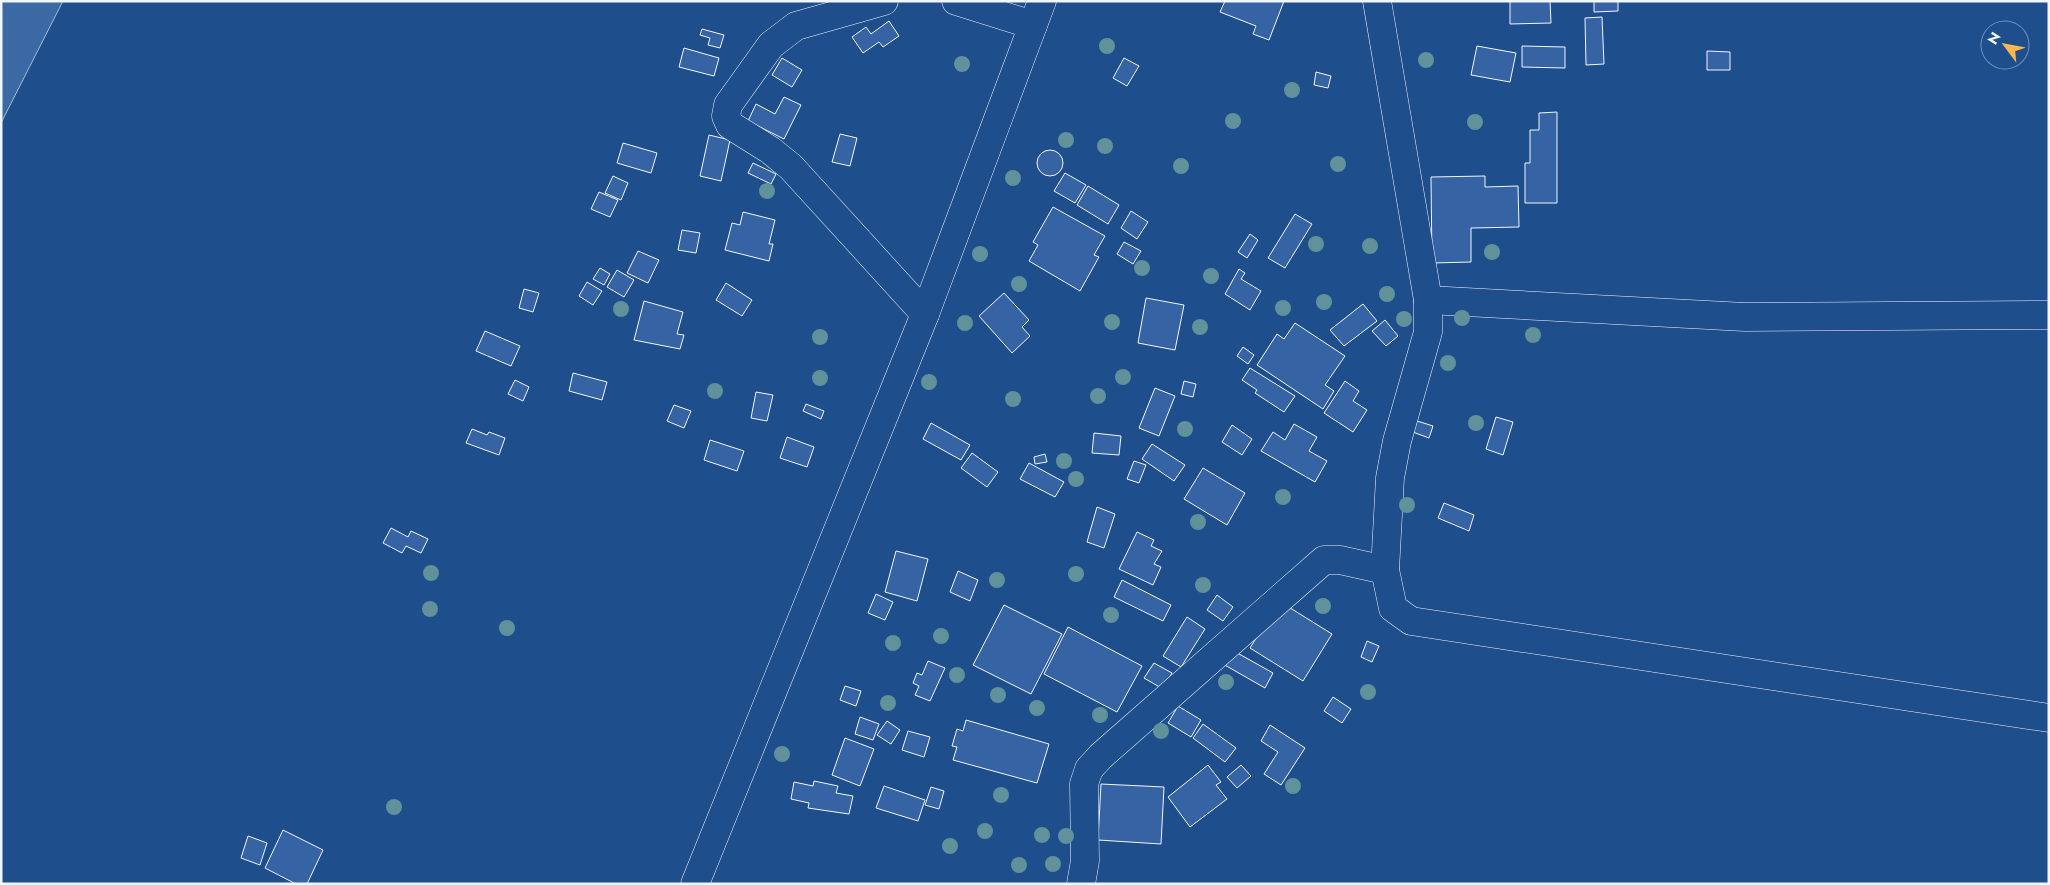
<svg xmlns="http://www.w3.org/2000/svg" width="2050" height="885" font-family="Jost,sans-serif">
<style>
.water{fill:#3b69a3;stroke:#a8bbd7}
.building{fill:#3563a3;stroke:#f2f6ff}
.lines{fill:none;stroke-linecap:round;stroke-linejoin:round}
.minor-casing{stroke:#f2f6ff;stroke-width:29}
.minor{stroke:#1f4e8c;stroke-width:28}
.tree{fill:#61919a}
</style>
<rect width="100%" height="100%" fill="#1f4e8c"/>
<polygon class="water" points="1,1 63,1 1,123"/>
<g class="building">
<polygon points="1225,1 1284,1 1269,40 1253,34 1256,26 1220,12"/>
<polygon points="1510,1 1550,1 1551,23 1510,24"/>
<polygon points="1594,1 1618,1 1618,11 1594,12"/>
<polygon points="1602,17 1604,64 1586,65 1585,18"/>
<polygon points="889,21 899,36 883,47 879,42 863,53 852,37 866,27 871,34"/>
<polygon points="702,29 724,35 720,48 708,45 710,38 700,35"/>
<polygon points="1477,46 1516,53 1510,82 1471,75"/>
<polygon points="1522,46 1565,47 1565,68 1522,67"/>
<polygon points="684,48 719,58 714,76 679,67"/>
<polygon points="1707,51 1730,52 1730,70 1707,70"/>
<polygon points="782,58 802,70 792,87 772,75"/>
<polygon points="1124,58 1139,66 1127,86 1113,78"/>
<polygon points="1316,72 1331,76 1328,88 1314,85"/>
<polygon points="784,97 801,105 784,139 748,121 756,104 775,114"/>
<polygon points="1557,112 1557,203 1525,203 1525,163 1530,163 1530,130 1539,130 1539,113"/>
<polygon points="840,134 857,138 850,166 832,162"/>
<polygon points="709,135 730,140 721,181 700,176"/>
<polygon points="623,143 657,153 651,173 617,163"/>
<circle cx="1050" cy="163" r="13"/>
<polygon points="753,163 776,174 771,184 748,173"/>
<polygon points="1065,173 1086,185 1075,203 1054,191"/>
<polygon points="613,176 628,183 621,200 605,193"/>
<polygon points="1485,176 1485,187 1518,186 1519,227 1471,228 1471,262 1432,263 1431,177"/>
<polygon points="1088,186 1119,205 1108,224 1077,205"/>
<polygon points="599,192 618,200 610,217 591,209"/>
<polygon points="1053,207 1105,236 1094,255 1099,257 1080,291 1029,261 1038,245 1033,242"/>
<polygon points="1131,211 1148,222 1137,239 1121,228"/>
<polygon points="743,212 775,220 769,244 773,244 769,261 725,250 732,223 740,225"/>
<polygon points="1295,214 1312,224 1285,268 1268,258"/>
<polygon points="682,230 700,233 696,253 678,250"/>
<polygon points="1250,234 1258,240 1247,258 1238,252"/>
<polygon points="1124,242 1141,251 1133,264 1117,254"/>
<polygon points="638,251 659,260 648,283 627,273"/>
<polygon points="600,268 610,274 604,285 593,279"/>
<polygon points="1239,269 1245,273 1241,279 1261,291 1250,310 1225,294"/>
<polygon points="617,270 634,280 624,297 607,287"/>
<polygon points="587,282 602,291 593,305 579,296"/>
<polygon points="726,283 752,300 742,316 716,300"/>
<polygon points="524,289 539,293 533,312 519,308"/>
<polygon points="1004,293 1029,320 1022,327 1030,336 1012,353 979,316"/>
<polygon points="1146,298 1184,305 1175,350 1138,343"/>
<polygon points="644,301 683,312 677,334 684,335 680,349 634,340"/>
<polygon points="1363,304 1377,321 1344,346 1330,330"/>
<polygon points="1385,320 1398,336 1386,346 1372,331"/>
<polygon points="1295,323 1345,356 1325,385 1334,391 1323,409 1257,365 1277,334 1284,339"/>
<polygon points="485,331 520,346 511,366 476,351"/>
<polygon points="1243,347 1254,355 1248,364 1237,356"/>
<polygon points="1250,368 1295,396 1284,412 1255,393 1257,390 1242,380"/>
<polygon points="573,373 607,382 602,400 569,391"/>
<polygon points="515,380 529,387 523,401 508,394"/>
<polygon points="1184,381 1196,384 1193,397 1181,394"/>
<polygon points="1345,381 1359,391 1353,401 1367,410 1353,432 1324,413"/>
<polygon points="1155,388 1175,396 1159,436 1139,428"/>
<polygon points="756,392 773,395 767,421 751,418"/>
<polygon points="806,404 824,411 821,419 803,411"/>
<polygon points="674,405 691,411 684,428 667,421"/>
<polygon points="1496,417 1513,422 1503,455 1486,449"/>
<polygon points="1414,420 1433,426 1429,438 1410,431"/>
<polygon points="931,423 970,445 961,460 923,439"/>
<polygon points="1294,424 1317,437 1309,451 1327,461 1315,482 1261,451 1273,432 1285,440"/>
<polygon points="1232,425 1252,439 1242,455 1222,442"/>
<polygon points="472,429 487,435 489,432 505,438 499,455 466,443"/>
<polygon points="1094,433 1121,436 1119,455 1092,453"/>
<polygon points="787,437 814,447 807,467 780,458"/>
<polygon points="710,440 744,451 737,471 704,460"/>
<polygon points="1152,444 1185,465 1174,481 1142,459"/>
<polygon points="972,453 998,472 987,487 961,468"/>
<polygon points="1045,454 1047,462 1035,464 1034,457"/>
<polygon points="1134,461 1146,465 1139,483 1127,479"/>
<polygon points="1029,463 1064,482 1055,497 1020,479"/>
<polygon points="1203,468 1245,493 1227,525 1184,499"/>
<polygon points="1444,503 1474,515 1469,531 1438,518"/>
<polygon points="1097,507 1115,514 1104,548 1087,542"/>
<polygon points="391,528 408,537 411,531 428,539 421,553 406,546 402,553 383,543"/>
<polygon points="1137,532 1154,540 1151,546 1162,551 1154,564 1161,567 1153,585 1119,569"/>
<polygon points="896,551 928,559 917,601 885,592"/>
<polygon points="958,571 978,580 970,601 950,592"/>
<polygon points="1122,580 1171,605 1163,621 1114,597"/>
<polygon points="876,594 893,602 885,620 868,613"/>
<polygon points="1217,595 1233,607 1223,621 1207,610"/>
<polygon points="1279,601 1332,634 1303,681 1250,648"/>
<polygon points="1004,605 1062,634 1031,694 973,665"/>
<polygon points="1187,617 1205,629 1181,667 1163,656"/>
<polygon points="1068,627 1142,666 1117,712 1044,674"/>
<polygon points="1367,641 1379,646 1372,662 1361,657"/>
<polygon points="1232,650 1273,673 1265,688 1223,664"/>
<polygon points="928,661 945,668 930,701 915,695 919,686 913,683 917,673 922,675"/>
<polygon points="1154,663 1172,673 1163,689 1144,678"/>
<polygon points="845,686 861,691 856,706 840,700"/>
<polygon points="1333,697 1351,709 1342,723 1324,711"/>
<polygon points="1178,706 1201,720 1191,737 1168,723"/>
<polygon points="860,717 879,724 873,740 855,734"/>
<polygon points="966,720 1049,744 1037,783 953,760 957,747 952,746 957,729 963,731"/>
<polygon points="887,721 900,730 891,744 877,735"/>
<polygon points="1203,724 1236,748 1225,762 1193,738"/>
<polygon points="1270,725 1305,748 1281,785 1264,774 1278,752 1261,741"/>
<polygon points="908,731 930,737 924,757 902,750"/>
<polygon points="845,738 874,749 860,786 832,775"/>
<polygon points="1208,765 1221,782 1216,785 1227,799 1190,827 1168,797"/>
<polygon points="1241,765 1251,776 1237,788 1227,777"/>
<polygon points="814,781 838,786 836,793 853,796 849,814 808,808 809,803 791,799 794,782 813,786"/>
<polygon points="1101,784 1164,787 1161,844 1098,840"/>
<polygon points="884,786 925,800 918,821 876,808"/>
<polygon points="931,787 944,791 939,809 925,805"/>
<polygon points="283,830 323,850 307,884 296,884 265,868"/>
<polygon points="248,836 267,843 260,865 241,858"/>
</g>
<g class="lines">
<g class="minor-casing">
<g id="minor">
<polyline points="884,1 796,26 771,45 728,105 726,116 730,125 770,150 791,167 925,314"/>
<polyline points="956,1 1033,25"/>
<polyline points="1377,1 1428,300 1428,332 1397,441 1390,478 1385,570 1393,608 1411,621 2049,718"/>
<polyline points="1428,300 1745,317 2049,315"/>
<polyline points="695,884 925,314 1042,1"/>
<polyline points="1081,884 1085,861 1084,784 1089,769 1101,756 1324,560 1340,560 1385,570"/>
</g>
</g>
<use href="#minor" class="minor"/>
</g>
<g class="tree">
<circle cx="1107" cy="46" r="8"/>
<circle cx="1426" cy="60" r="8"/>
<circle cx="962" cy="64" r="8"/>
<circle cx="1292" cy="90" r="8"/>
<circle cx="1233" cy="121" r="8"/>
<circle cx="1475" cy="122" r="8"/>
<circle cx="1066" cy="140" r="8"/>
<circle cx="1105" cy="146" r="8"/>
<circle cx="1338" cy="164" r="8"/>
<circle cx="1181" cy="166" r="8"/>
<circle cx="1013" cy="178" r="8"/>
<circle cx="767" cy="191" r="8"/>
<circle cx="1316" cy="244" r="8"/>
<circle cx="1370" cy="246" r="8"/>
<circle cx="1492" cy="252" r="8"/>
<circle cx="980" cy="254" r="8"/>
<circle cx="1142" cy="268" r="8"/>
<circle cx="1211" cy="276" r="8"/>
<circle cx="1019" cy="284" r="8"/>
<circle cx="1387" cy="294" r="8"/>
<circle cx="1324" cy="302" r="8"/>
<circle cx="1283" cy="308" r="8"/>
<circle cx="621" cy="309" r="8"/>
<circle cx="1462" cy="318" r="8"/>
<circle cx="1404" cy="319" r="8"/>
<circle cx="1112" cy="322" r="8"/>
<circle cx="965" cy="323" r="8"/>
<circle cx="1200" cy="327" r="8"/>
<circle cx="1533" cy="335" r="8"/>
<circle cx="820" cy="337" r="8"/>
<circle cx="1448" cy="363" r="8"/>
<circle cx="1123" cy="377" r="8"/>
<circle cx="820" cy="378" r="8"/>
<circle cx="929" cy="382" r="8"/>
<circle cx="715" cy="391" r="8"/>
<circle cx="1098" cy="396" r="8"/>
<circle cx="1013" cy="399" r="8"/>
<circle cx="1476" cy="423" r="8"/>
<circle cx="1185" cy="429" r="8"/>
<circle cx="1064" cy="461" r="8"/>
<circle cx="1076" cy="479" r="8"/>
<circle cx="1283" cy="497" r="8"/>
<circle cx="1407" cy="505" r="8"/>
<circle cx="1198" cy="522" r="8"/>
<circle cx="431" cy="573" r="8"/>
<circle cx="1076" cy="574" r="8"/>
<circle cx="997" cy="580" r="8"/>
<circle cx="1203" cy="585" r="8"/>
<circle cx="1323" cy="606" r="8"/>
<circle cx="430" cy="609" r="8"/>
<circle cx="1111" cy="615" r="8"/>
<circle cx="507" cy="628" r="8"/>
<circle cx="941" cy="636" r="8"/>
<circle cx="893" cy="643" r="8"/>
<circle cx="957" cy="675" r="8"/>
<circle cx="1226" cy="682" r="8"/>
<circle cx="1368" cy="692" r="8"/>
<circle cx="998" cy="695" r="8"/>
<circle cx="888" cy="703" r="8"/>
<circle cx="1037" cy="708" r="8"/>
<circle cx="1100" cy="715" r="8"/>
<circle cx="1161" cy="731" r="8"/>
<circle cx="782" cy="754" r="8"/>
<circle cx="1293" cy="786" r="8"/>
<circle cx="1001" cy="795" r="8"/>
<circle cx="394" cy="807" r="8"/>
<circle cx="985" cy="831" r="8"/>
<circle cx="1042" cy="835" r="8"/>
<circle cx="1066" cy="836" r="8"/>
<circle cx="950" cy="846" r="8"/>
<circle cx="1053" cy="864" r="8"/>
<circle cx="1019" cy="865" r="8"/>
</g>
<rect width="2050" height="885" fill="none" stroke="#f2f6ff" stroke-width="5"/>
<g transform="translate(2005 45) rotate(302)"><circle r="24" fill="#1f4e8c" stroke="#7391ba"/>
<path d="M0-4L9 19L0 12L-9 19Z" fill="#ffb74d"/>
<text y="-8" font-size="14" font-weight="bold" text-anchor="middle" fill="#f2f6ff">N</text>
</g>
</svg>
